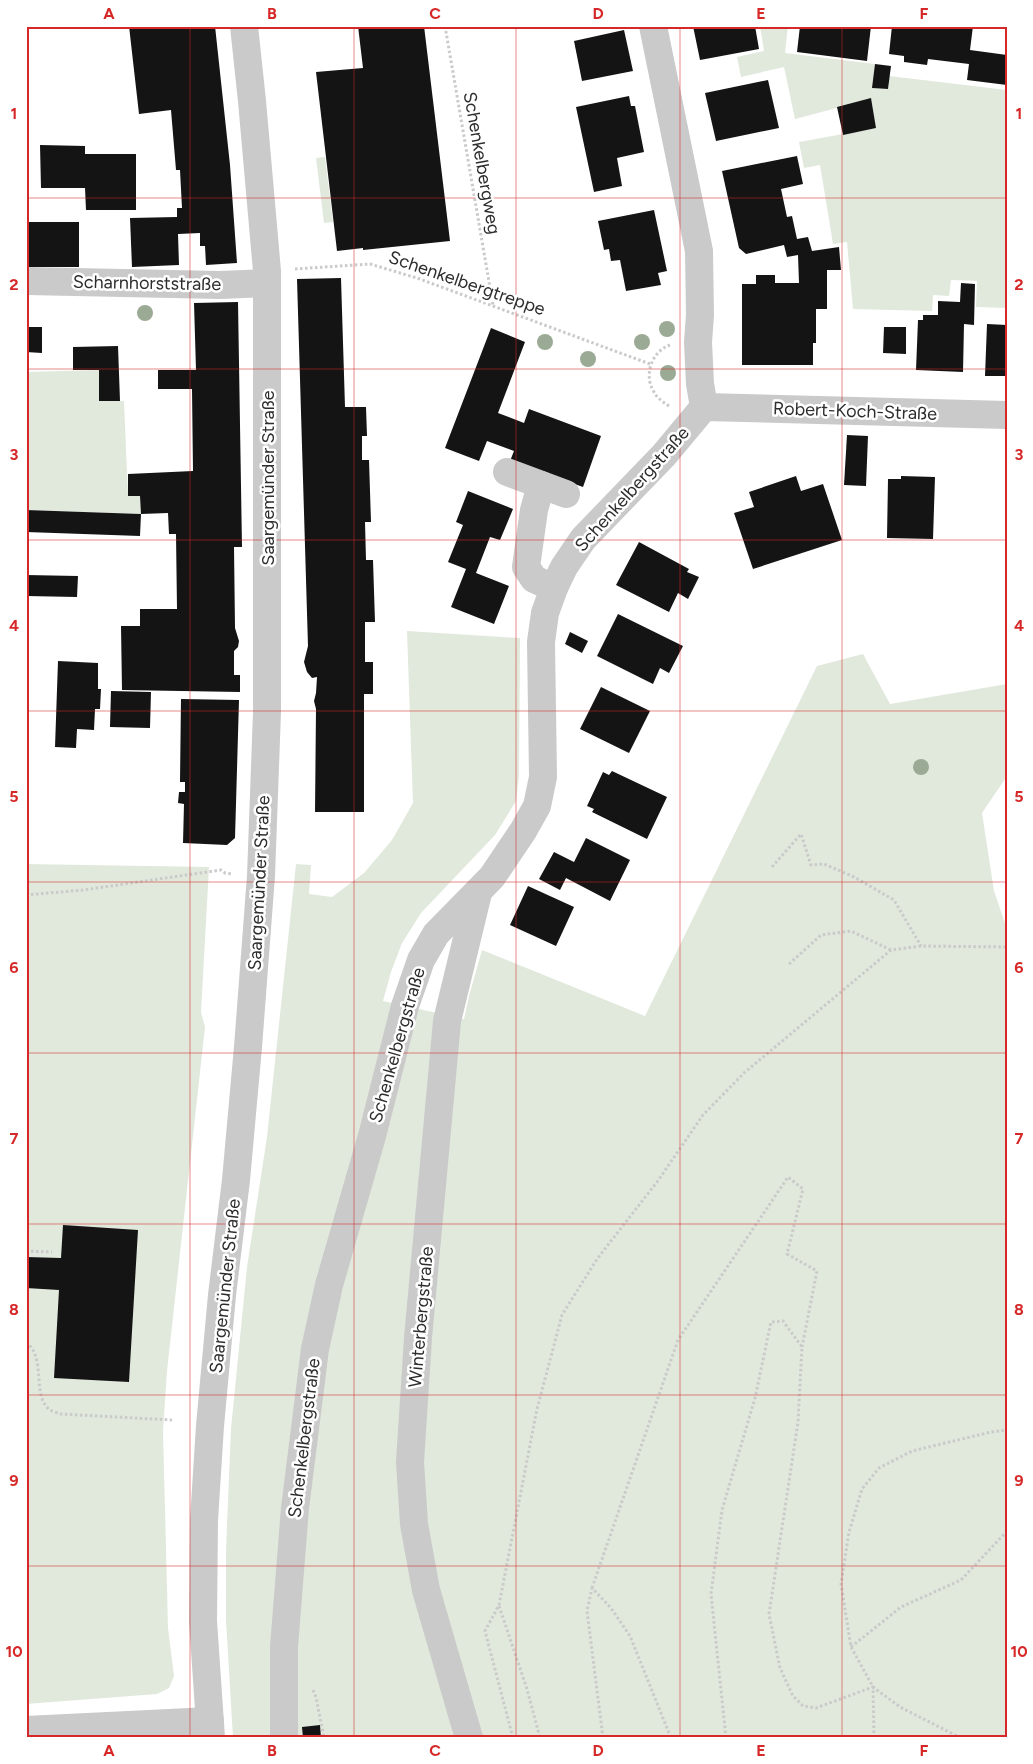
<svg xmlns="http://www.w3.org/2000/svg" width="1033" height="1764" font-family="Figtree,sans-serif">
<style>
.green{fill:#e1e9dc}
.building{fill:#141414}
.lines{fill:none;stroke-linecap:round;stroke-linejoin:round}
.path{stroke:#cacaca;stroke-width:3;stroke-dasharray:2.5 2.5;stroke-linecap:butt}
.minor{stroke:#cacaca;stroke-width:28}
.tree{fill:#9baa95}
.grid{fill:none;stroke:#d62828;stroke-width:1;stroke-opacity:0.55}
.labels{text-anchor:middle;stroke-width:5;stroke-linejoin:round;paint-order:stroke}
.street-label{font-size:18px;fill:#2d2d2d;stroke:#fff}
.neatline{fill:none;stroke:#d62828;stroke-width:2}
.grid-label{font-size:16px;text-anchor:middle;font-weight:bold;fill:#d62828}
</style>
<rect width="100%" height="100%" fill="#fff"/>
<g class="green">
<polygon points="760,26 788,26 785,53 875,64 873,88 888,89 889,76 1007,90 1007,308 976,307 977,281 951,280 949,296 933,295 932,311 853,309 847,242 833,244 820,165 804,168 799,142 876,128 871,99 795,119 784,67 741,77 737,57 764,51"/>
<polygon points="325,157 333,222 324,223 316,158"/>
<polygon points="99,370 99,401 124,401 128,496 140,496 141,514 26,510 26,372"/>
<polygon points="407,631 520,638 519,776 516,801 495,835 421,913 402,943 391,972 383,1001 464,1019 469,996 482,950 645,1016 817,666 863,654 890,704 1007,684 1007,776 982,813 994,891 1007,929 1007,1738 233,1738 226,1620 226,1550 231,1429 247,1267 267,1137 296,864 311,865 309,894 332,897 364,873 392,840 413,803"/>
<polygon points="26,864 209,867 201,1012 205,1027 167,1371 163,1431 168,1628 174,1676 169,1688 157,1694 26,1704"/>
</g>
<g class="building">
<polygon points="129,26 215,26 230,165 237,263 206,265 205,246 200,246 200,233 178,234 179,265 132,267 130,218 177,217 177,208 182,208 180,170 176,170 171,110 139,114"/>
<polygon points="358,26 424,26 450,241 363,250 363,248 337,251 316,72 363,68"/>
<polygon points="693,26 755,26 759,49 700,60"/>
<polygon points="800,26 871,26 867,61 797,52"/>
<polygon points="892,26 973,26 970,50 1007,55 1007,85 967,80 969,64 928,59 927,65 904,62 904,56 889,54"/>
<polygon points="624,30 633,71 582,81 574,41"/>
<polygon points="875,64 891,66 888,89 872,88"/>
<polygon points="768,80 779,128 716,141 705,93"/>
<polygon points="629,96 631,106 635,106 644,152 617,158 622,186 594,192 576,107"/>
<polygon points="871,98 876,128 843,135 837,107"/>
<polygon points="40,145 85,146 85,154 136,154 136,210 86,210 85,188 41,188"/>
<polygon points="797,156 803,184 781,189 787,217 792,216 797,239 808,237 812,251 839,247 841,270 827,270 827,309 816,309 816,343 813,343 813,365 742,365 742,284 756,284 756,275 775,275 775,283 799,283 798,255 787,257 784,245 746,254 739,248 722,171"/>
<polygon points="26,207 29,207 29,222 79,222 79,267 26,267"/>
<polygon points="654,210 667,271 658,273 661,285 626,291 620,260 611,261 609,249 604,250 598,221"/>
<polygon points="341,278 345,407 366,407 367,436 362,436 362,460 369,460 371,522 365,522 366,560 373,560 375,622 365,622 365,662 373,662 373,694 364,694 364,812 315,812 316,709 314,701 316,693 317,677 312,678 307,672 304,662 308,646 297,279"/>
<polygon points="961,283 975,284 974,325 964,324 963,372 916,370 918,320 923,320 923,315 938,315 938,301 960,302"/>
<polygon points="238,302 242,547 234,547 235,628 239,641 238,647 234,651 234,675 240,675 240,692 122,690 121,626 140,626 140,609 177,609 176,534 169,534 168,513 141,514 140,496 128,496 128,474 193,471 192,389 158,389 158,370 196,370 194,303"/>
<polygon points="987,324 1007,325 1007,376 985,376"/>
<polygon points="26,327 42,327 42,353 26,352"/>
<polygon points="884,327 906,327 906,354 883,353"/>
<polygon points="491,328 525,342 498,413 524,423 529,409 601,436 583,487 510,461 514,451 487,441 479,461 445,448"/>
<polygon points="118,346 120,401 99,401 99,370 73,370 73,347"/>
<polygon points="847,435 868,436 866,486 844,485"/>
<polygon points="796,476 801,491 823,484 842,540 753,569 734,513 754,507 749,492"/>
<polygon points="901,476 935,477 933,539 887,538 888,479 901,479"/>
<polygon points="468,491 513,509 500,540 490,537 476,573 509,586 494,624 451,607 466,569 448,562 463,525 456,522"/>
<polygon points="26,510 141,514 140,536 26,532"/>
<polygon points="639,542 689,569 687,572 699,577 688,599 678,593 669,612 616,585"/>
<polygon points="26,575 78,576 77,597 26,596"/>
<polygon points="618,614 683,646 669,673 660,668 653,684 597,656"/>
<polygon points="570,632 588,641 582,653 565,644"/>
<polygon points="58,661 98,663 98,689 101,689 100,709 95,709 94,730 77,729 76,748 55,747"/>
<polygon points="601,687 650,711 629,753 580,729"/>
<polygon points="111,691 151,692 150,728 110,727"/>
<polygon points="181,699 239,700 235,838 227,845 183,843 184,804 178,803 179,792 185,792 185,782 180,782"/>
<polygon points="612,771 667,797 647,839 592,812 594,809 587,806 603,772 609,775"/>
<polygon points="586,838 630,860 610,901 566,878 560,890 539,879 554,852 574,862"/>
<polygon points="528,886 574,907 556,946 510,925"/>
<polygon points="63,1225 138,1230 129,1382 54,1378 59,1290 26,1288 26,1257 61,1258"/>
<polygon points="320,1725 321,1738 303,1738 302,1727"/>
</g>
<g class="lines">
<g class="path">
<polyline points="445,26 493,305"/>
<polyline points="295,269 370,264 417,278 650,364"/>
<path d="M 669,406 C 663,402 657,398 654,392 C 643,375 652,351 670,345"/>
<polyline points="772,867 801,834 811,865 824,864 854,877 894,900 921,946"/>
<polyline points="26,895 83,890 221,870 225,873 233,874"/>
<polyline points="789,964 821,935 851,931 891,950"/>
<polyline points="26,1251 52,1252"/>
<path d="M 26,1342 C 47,1358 31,1396 50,1410 C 53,1412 58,1413 61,1414 L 172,1420"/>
<polyline points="592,1588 678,1340 788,1177 803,1189 787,1254 817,1271 802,1347"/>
<polyline points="499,1606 527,1689 540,1738"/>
<polyline points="851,1647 901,1607 961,1580 1007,1531"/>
<polyline points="313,1690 316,1697 324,1738"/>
<polyline points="513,1738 485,1631 499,1605 537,1409 562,1315 597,1259 657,1182 703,1115 744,1073 891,950 921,946 1007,947"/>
<polyline points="603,1738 587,1611 592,1588 611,1608 630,1636 671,1738"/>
<polyline points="726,1738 711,1594 722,1510 755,1398 771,1322 783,1321 802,1347 798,1422 769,1614 780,1668 793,1696 803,1706 816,1708 873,1687 874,1738"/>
<polyline points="961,1738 900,1707 873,1687 851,1647 841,1584 849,1532 862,1489 879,1468 912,1451 991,1432 1007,1430"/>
</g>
<g class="minor">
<polyline points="26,281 220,285 267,283"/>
<polyline points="704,407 1007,415"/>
<polyline points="507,472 566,494"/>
<polyline points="541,485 534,510 526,567 534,579 554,588"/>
<polyline points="26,1730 210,1721"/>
<polyline points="211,1738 203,1621 204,1520 210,1426 222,1295 236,1180 248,1047 261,876 267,712 267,271 252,101 244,26"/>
<polyline points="284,1738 284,1647 295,1508 315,1349 329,1285 372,1136 405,1006 421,960 436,934 492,877 523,831 537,806 543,777 541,642 545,613 554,588 564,567 583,539 664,455 704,407 700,384 698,342 700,315 699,251 653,26"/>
<polyline points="469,1738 426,1590 414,1524 410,1462 418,1338 447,1021 478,893"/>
</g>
</g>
<g class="tree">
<circle cx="145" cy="313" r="8"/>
<circle cx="667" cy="329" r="8"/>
<circle cx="545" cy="342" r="8"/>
<circle cx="642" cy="342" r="8"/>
<circle cx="588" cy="359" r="8"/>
<circle cx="668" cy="373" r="8"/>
<circle cx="921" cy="767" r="8"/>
</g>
<path class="grid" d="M 190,26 L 190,1738M 354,26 L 354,1738M 516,26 L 516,1738M 680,26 L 680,1738M 842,26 L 842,1738M 26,198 L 1007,198M 26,369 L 1007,369M 26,540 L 1007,540M 26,711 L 1007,711M 26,882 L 1007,882M 26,1053 L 1007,1053M 26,1224 L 1007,1224M 26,1395 L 1007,1395M 26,1566 L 1007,1566"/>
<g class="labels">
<g class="street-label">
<text transform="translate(482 163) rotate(80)" y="6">Schenkelbergweg</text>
<text transform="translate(147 283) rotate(1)" y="6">Scharnhorststraße</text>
<text transform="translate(467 283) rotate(19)" y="6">Schenkelbergtreppe</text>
<text transform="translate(855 411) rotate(2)" y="6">Robert-Koch-Straße</text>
<text transform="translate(268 478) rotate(-90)" y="6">Saargemünder Straße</text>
<text transform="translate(632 489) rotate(-48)" y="6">Schenkelbergstraße</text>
<text transform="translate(259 883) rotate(-87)" y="6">Saargemünder Straße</text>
<text transform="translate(397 1045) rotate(-74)" y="6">Schenkelbergstraße</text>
<text transform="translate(225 1286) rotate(-84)" y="6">Saargemünder Straße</text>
<text transform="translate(421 1317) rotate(-85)" y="6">Winterbergstraße</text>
<text transform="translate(304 1438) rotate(-83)" y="6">Schenkelbergstraße</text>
</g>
</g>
<rect width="1033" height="1764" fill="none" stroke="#ffffff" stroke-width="55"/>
<rect x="28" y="28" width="978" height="1708" class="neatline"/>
<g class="grid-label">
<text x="109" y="19">A</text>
<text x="272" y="19">B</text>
<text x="435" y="19">C</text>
<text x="598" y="19">D</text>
<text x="761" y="19">E</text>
<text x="924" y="19">F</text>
<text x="14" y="119">1</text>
<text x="1019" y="119">1</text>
<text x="14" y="290">2</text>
<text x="1019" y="290">2</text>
<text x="14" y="460">3</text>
<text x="1019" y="460">3</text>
<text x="14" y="631">4</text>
<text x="1019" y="631">4</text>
<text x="14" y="802">5</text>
<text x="1019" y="802">5</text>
<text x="14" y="973">6</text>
<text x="1019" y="973">6</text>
<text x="14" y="1144">7</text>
<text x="1019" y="1144">7</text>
<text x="14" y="1315">8</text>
<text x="1019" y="1315">8</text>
<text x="14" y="1486">9</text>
<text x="1019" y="1486">9</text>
<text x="14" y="1657">10</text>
<text x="1019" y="1657">10</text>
<text x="109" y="1756">A</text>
<text x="272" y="1756">B</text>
<text x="435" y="1756">C</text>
<text x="598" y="1756">D</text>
<text x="761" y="1756">E</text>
<text x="924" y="1756">F</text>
</g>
</svg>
